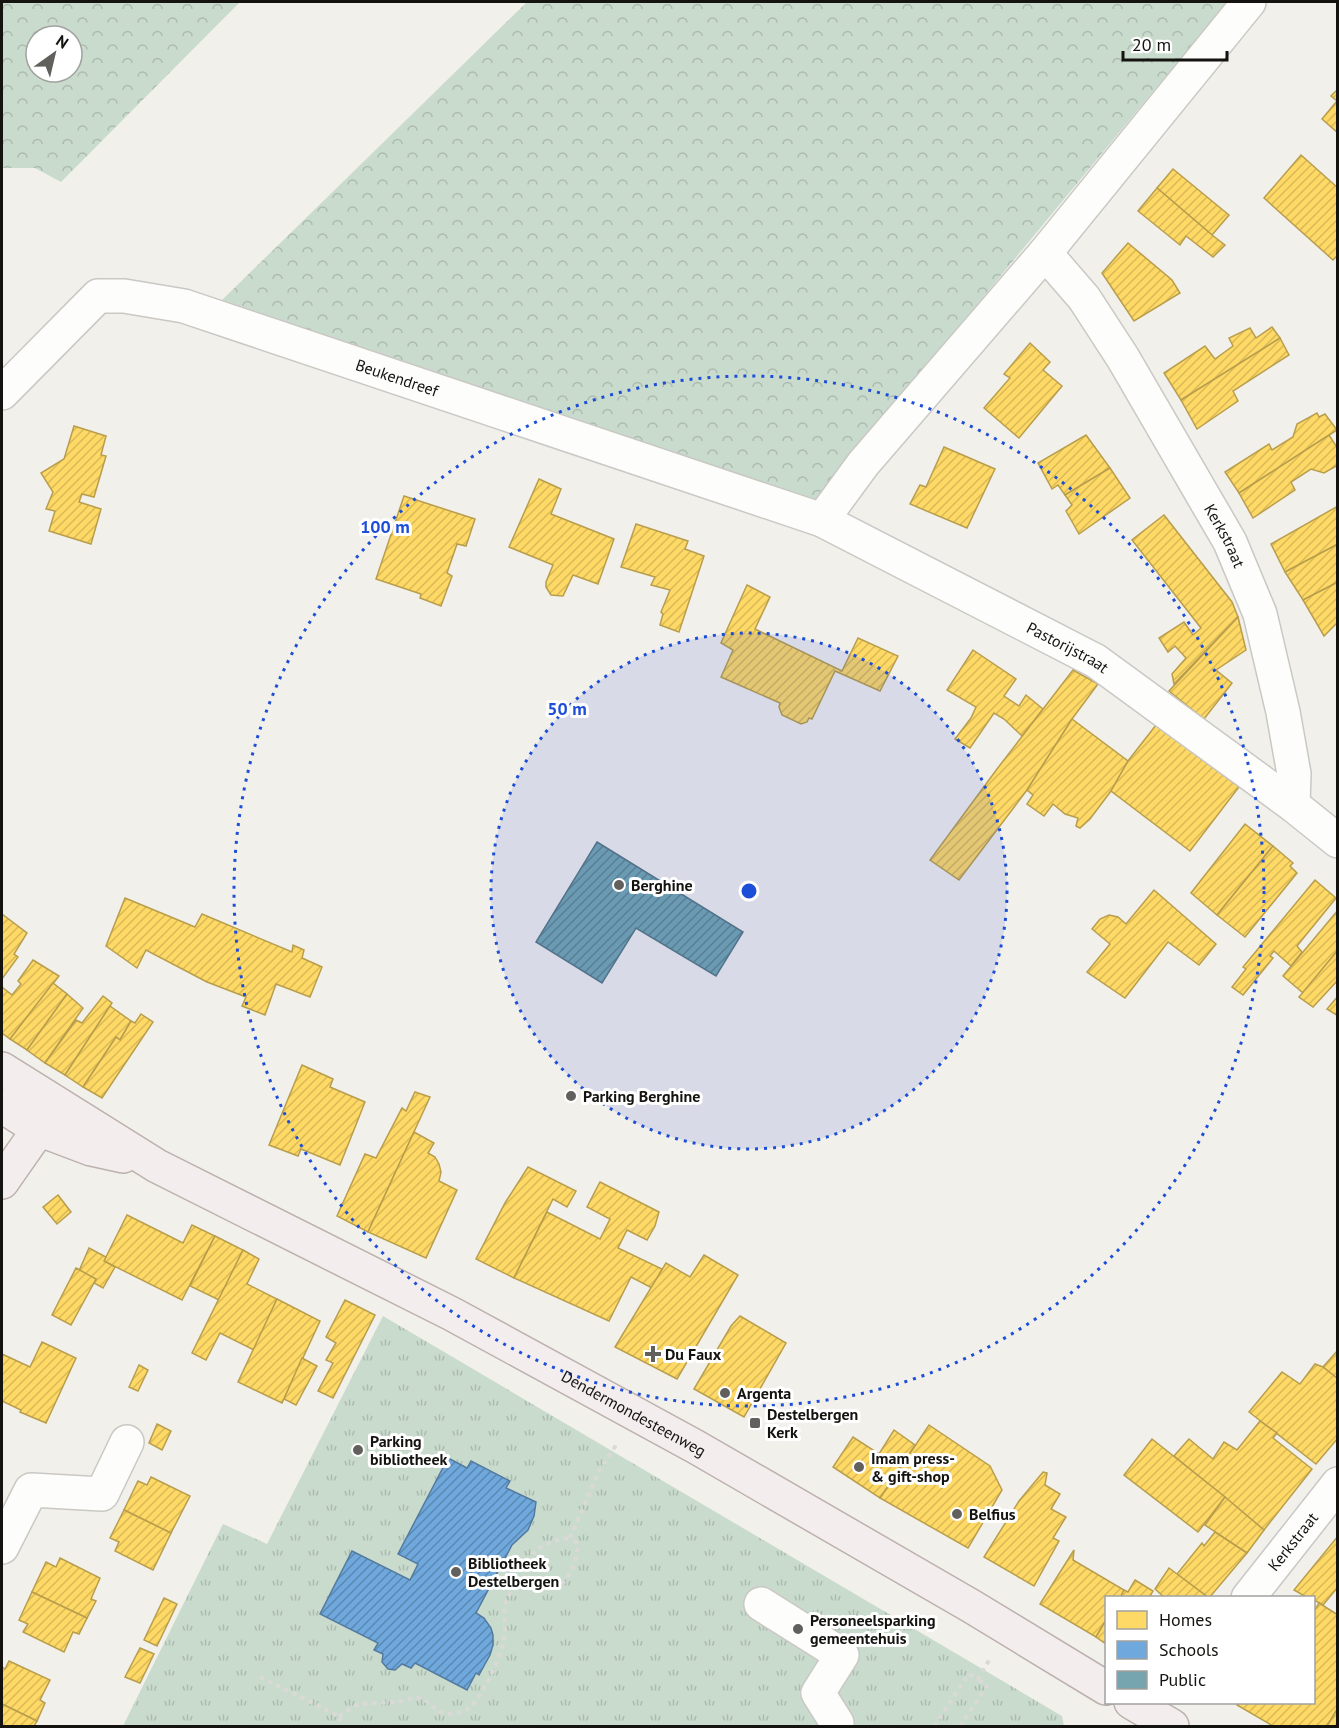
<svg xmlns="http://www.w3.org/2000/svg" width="1339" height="1728" font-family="'PT Sans',sans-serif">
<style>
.forest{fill:url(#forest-crowns);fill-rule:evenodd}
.park{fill:url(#park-tufts)}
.homes{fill:url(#homes-hatch);stroke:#b89e4c;stroke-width:1.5}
.schools{fill:url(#schools-hatch);stroke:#547b9f;stroke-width:1.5}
.public{fill:url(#public-hatch);stroke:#59797f;stroke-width:1.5}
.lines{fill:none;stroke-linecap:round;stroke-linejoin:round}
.minor-casing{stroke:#cac8c4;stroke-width:36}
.major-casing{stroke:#bcb1ae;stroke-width:36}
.path{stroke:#dad9d7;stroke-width:4;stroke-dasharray:4.5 4.5;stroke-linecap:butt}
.minor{stroke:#fdfdfc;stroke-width:33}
.major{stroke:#f4eded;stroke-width:33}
.ring{fill:none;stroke:#1d4ed8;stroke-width:3;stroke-dasharray:3 6}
.poi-dot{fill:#62605c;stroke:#fff;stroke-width:2}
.labels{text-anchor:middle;stroke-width:6;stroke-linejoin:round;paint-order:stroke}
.street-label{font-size:16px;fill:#141310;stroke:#fff}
.poi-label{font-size:16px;font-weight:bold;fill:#141310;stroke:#fff;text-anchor:start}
.centre{fill:#1d4ed8;stroke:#fff;stroke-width:3}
.ring-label{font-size:18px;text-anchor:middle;font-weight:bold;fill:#1d4ed8;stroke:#fff;stroke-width:6;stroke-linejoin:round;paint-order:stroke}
</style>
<defs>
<pattern id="forest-crowns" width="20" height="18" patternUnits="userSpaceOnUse" patternTransform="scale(1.5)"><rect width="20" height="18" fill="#c9dbcd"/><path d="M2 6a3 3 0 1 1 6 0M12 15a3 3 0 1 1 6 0" fill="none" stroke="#acbbaf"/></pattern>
<pattern id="park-tufts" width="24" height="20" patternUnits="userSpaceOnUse" patternTransform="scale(1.5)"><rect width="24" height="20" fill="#c9dbcd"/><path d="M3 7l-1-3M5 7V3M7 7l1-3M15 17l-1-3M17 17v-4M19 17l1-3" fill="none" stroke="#acbbaf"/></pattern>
<pattern id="homes-hatch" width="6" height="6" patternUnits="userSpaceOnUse" patternTransform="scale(1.5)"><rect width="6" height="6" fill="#ffd966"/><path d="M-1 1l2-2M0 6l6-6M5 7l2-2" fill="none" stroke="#dab957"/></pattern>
<pattern id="schools-hatch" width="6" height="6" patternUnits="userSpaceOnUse" patternTransform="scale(1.5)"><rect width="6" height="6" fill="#6fa8dc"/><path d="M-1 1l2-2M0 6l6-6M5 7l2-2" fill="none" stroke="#5a88b1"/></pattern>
<pattern id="public-hatch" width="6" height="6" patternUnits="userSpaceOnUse" patternTransform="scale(1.5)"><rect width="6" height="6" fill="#76a5af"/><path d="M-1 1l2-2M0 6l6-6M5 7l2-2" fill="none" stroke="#60858d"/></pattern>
</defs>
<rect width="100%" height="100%" fill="#f2f0ea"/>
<g class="forest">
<path d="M 2,2 L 240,2 L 61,182 L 35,168 L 2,168 ZM 36,36 L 72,36 L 72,72 L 36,72 Z"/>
<polygon points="527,2 1227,2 813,503 220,302"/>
</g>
<polygon class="park" points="383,1316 1062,1716 1064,1726 123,1726 223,1524 267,1544"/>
<g class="homes">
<polygon points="1338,89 1338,133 1322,119 1337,101 1331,96"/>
<polygon points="1301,155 1338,188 1338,255 1333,260 1264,198"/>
<polygon points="1173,169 1229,215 1212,235 1157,188"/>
<polygon points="1157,188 1212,235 1225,245 1213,257 1186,236 1180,245 1138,211"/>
<polygon points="1128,243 1172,280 1180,293 1134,321 1102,273"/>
<polygon points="1272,327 1280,338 1181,400 1164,373 1205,346 1215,359 1233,346 1229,338 1250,328 1256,338"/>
<polygon points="1280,338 1289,355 1233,391 1238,401 1197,429 1181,400"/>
<polygon points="1030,343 1050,362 1043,370 1062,386 1019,438 984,408 1010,378 1004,374"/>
<polygon points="1317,413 1319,417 1325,414 1337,430 1239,493 1225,472 1269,444 1272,450 1293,437 1297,424"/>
<polygon points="74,426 106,436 101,455 106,456 94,497 82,494 79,502 101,509 91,544 49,531 55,511 46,509 53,492 41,473 64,459"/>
<polygon points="1086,435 1110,468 1065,495 1058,485 1052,489 1038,463"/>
<polygon points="1329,435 1338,449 1338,465 1324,473 1311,469 1291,482 1295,490 1253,518 1239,493"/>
<polygon points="944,447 995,469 967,528 910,504 920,485 926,487"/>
<polygon points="1110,468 1130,498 1079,534 1066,511 1072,505 1065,495"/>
<polygon points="539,479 561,489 551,514 614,539 598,584 573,575 563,596 551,595 546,587 546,582 553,565 509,547"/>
<polygon points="404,496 475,519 466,546 457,544 447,573 452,576 441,606 420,598 421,594 376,579"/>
<polygon points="1338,506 1338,544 1285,572 1271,544"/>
<polygon points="1164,515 1232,602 1238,617 1174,684 1172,674 1186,658 1175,646 1168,652 1159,638 1184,622 1193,635 1201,628 1132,540"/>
<polygon points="636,524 688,541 685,549 704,556 679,632 660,625 663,614 661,612 670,590 651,585 655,577 621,567"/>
<polygon points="1338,544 1338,582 1303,600 1285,572"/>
<polygon points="1338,582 1338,622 1324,636 1303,600"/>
<polygon points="747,585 770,597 755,629 842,671 858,638 898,656 880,691 835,671 812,719 809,718 807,722 801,724 782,715 779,707 780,703 721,677 733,650 721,643"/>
<polygon points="1238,617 1246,650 1216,670 1232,683 1204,719 1169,691"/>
<polygon points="973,650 1016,679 1004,696 1019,706 1026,695 1043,709 1022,736 1004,719 994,713 970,748 955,739 971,718 976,707 947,690"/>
<polygon points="1073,670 1098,684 1072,719 1027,790 959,880 930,860 997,769"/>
<polygon points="1072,719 1128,761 1111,791 1090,819 1080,828 1076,826 1078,818 1065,814 1053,804 1044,816 1027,804 1033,795 1027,790"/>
<polygon points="1156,725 1239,787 1190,851 1111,791 1128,761"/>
<polygon points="1245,824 1273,846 1217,915 1191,893"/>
<polygon points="1273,846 1293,863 1290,866 1297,873 1245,937 1217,915"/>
<polygon points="1315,880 1336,898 1297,946 1302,952 1291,966 1274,951 1270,956 1273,958 1243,995 1232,987 1246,969 1243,967"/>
<polygon points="1154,890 1216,944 1199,965 1168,942 1125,998 1087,972 1110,944 1092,929 1100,919 1109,915 1118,917 1126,924"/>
<polygon points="125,898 195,927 202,914 292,952 293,945 304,950 302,958 322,967 310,997 276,984 265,1015 242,1006 246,997 207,982 146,950 137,968 106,946"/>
<polygon points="1338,910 1338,950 1303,993 1283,976"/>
<polygon points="2,914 27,933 14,954 18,957 2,979"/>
<polygon points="1338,950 1338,980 1313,1007 1299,997"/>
<polygon points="33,960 59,976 10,1039 2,1033 2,987 12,995 21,984 18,981"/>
<polygon points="53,983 67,994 27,1050 10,1039"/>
<polygon points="67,994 83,1008 45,1063 27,1050"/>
<polygon points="103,996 112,1003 65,1075 45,1063 76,1020 82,1023"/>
<polygon points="1338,996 1338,1016 1327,1009"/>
<polygon points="110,1006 131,1021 120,1040 116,1037 83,1087 65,1075"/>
<polygon points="141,1014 153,1022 102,1098 83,1087 116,1037 120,1040 131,1021 135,1023"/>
<polygon points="302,1065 333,1079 330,1087 365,1102 340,1165 301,1149 298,1156 269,1145"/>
<polygon points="415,1092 430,1097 368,1232 337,1216 365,1154 376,1158 402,1108 406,1111"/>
<polygon points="414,1132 434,1143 428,1153 435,1157 439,1164 441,1172 439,1181 457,1190 426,1258 368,1232"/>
<polygon points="528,1167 576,1191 567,1207 553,1199 514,1278 476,1259 505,1203"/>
<polygon points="600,1182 659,1212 655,1226 647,1240 627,1230 618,1248 662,1269 652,1288 631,1277 609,1321 514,1278 547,1212 600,1239 610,1219 587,1207"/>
<polygon points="58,1195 71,1212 57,1224 43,1207"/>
<polygon points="127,1215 183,1243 192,1225 215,1236 182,1300 104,1261"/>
<polygon points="215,1236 243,1250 219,1300 190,1286"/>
<polygon points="89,1248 106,1257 104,1261 115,1267 103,1288 94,1283 96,1279 79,1271"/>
<polygon points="243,1250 259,1259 247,1284 277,1299 254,1350 220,1333 206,1360 192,1353"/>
<polygon points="704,1255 738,1275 677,1379 615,1347 666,1263 690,1277"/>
<polygon points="76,1268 96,1279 71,1325 52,1315"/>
<polygon points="277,1299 320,1321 282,1403 238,1382"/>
<polygon points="345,1300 375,1315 333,1398 318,1391 333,1363 326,1360 336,1343 326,1337"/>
<polygon points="740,1316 786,1343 744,1417 694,1389 731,1326"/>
<polygon points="42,1342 76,1358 46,1423 20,1412 21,1410 2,1401 2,1354 30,1367"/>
<polygon points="1338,1350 1338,1379 1323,1367"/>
<polygon points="302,1358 317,1366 296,1405 284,1399"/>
<polygon points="1315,1364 1323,1367 1338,1379 1338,1438 1316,1464 1249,1412 1282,1372 1300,1384"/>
<polygon points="139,1365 148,1370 138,1391 129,1387"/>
<polygon points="1260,1421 1277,1433 1273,1438 1312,1469 1264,1530 1174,1456 1189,1439 1213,1459 1224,1442 1237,1450"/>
<polygon points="157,1424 171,1431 162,1450 149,1443"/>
<polygon points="929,1425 990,1466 1002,1490 968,1548 880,1498"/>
<polygon points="894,1430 915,1445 880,1498 833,1467 853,1437 879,1454"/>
<polygon points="1152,1439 1225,1497 1198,1532 1124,1475"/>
<polygon points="1043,1472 1047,1473 1045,1485 1060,1494 1051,1509 1066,1517 1053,1538 1059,1541 1034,1586 984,1557 1019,1501"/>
<polygon points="151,1477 190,1496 171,1533 124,1510 138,1481 147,1485"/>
<polygon points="1225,1497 1264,1530 1247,1553 1205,1525"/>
<polygon points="124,1510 171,1533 153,1570 115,1551 119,1542 110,1538"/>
<polygon points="1215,1532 1247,1553 1209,1598 1177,1574 1202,1543 1204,1546"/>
<polygon points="1338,1536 1338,1587 1323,1605 1314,1600 1314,1598 1308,1598 1294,1590"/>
<polygon points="1074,1550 1073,1560 1124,1590 1120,1598 1106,1598 1106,1620 1096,1637 1040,1604"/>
<polygon points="60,1558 100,1578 91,1599 96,1601 87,1618 32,1592 46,1562 56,1567"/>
<polygon points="1169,1568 1209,1598 1165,1598 1155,1589"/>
<polygon points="1135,1580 1153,1591 1149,1598 1120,1598 1124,1590 1128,1592"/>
<polygon points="32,1592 87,1618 79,1634 73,1632 64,1652 23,1632 28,1624 19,1620"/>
<polygon points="164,1598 177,1604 157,1646 144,1640"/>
<polygon points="1319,1603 1338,1615 1338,1708 1327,1726 1273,1726 1237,1705 1239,1702 1314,1702 1314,1611"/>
<polygon points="1106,1620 1106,1644 1096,1637"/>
<polygon points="140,1648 154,1654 140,1683 125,1677"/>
<polygon points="9,1661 50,1680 40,1700 45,1703 37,1721 2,1704 2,1667 5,1669"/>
<polygon points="2,1704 37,1721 34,1726 2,1726"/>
<polygon points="1338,1708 1338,1726 1327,1726"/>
</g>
<polygon class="schools" points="448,1458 467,1468 471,1461 510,1481 506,1488 536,1502 534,1516 528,1530 512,1545 476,1613 484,1618 491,1628 493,1635 493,1645 490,1655 479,1675 476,1673 467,1690 415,1663 411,1668 402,1664 395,1670 388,1669 382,1662 383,1654 374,1650 378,1643 320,1614 352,1551 410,1580 418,1564 398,1554"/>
<polygon class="public" points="597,842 743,932 716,976 636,928 602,983 536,942"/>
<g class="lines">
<g class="minor-casing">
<g id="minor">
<path id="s1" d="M 1045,253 L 1084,298 L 1123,358 L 1230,542 L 1260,614 L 1283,712 L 1294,774 L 1293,805"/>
<path id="s2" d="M 2,393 L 98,296 L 124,296 L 184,306 L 822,520 L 1096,661 L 1293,805 L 1338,841"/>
<polyline points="822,520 863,464 1045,253 1249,2"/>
<polyline points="2,1547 31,1490 102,1494 127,1442"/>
<path id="s3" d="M 1248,1598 L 1338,1484"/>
<polyline points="761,1604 842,1655 818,1693 837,1723"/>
</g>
</g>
<g class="major-casing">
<g id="major">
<path id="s4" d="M 2,1069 L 157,1166 L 452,1314 L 696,1447 L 971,1606 L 1106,1688"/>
<polyline points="2,1106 38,1129 91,1149 123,1156"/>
<polyline points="2,1182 51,1112"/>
<polyline points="1131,1702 1172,1726"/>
</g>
</g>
<g class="path">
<path d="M 525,1580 C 522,1553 546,1540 570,1538"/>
<polyline points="260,1677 339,1716 343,1726"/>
<path d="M 339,1716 C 345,1713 352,1706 359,1705 C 370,1702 384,1703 396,1702 C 403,1701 411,1698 418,1698 C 427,1699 431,1706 437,1710 C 447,1717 462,1714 471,1706 C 483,1695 501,1656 504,1640 C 509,1611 494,1603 525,1580 C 534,1585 545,1592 556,1588 C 569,1583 580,1554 577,1543 L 570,1538 L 599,1471 L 618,1442"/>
<polyline points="934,1726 969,1674 978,1679 991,1657"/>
<polyline points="960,1726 987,1686 978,1679"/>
</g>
<use href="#minor" class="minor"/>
<use href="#major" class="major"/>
</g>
<circle cx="749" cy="891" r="258" fill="#1d4ed8" fill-opacity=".12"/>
<g class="ring">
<circle cx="749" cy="891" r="258"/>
<circle cx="749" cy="891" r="515"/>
</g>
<g class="poi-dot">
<circle cx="619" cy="885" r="6"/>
<circle cx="571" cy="1096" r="6"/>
<path d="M650 1345h6v6h6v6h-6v6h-6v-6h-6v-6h6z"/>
<circle cx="725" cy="1393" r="6"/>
<rect x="749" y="1417" width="12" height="12" rx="3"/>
<circle cx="358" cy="1450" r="6"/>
<circle cx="859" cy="1467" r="6"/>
<circle cx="957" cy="1514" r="6"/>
<circle cx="456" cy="1572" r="6"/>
<circle cx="798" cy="1629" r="6"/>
</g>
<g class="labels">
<g class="street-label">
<text dy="6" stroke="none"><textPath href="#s2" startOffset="448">Beukendreef</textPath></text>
<text dy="6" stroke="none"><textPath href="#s1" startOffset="336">Kerkstraat</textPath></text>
<text dy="6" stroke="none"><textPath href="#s2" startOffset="1173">Pastorijstraat</textPath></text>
<text dy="6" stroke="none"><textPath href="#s4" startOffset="720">Dendermondesteenweg</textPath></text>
<text dy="6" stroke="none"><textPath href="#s3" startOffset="72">Kerkstraat</textPath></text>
</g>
<g class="poi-label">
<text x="631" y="891">Berghine</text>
<text x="583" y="1102">Parking Berghine</text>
<text x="665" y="1360">Du Faux</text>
<text x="737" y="1399">Argenta</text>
<text x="767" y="1420">Destelbergen<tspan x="767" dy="18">Kerk</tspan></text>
<text x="370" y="1447">Parking<tspan x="370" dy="18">bibliotheek</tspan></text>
<text x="871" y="1464">Imam press-<tspan x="871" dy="18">&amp; gift-shop</tspan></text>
<text x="969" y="1520">Belfius</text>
<text x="468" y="1569">Bibliotheek<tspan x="468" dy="18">Destelbergen</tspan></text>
<text x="810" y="1626">Personeelsparking<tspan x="810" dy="18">gemeentehuis</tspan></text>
</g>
</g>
<circle cx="749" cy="891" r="9" class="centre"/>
<g class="ring-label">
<text x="385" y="533">100 m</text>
<text x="567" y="715">50 m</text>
</g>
<rect width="1339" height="1728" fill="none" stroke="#141310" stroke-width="6"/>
<rect x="1105" y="1596" width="210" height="108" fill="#ffffff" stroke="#a1a19f" stroke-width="1.5"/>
<rect x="1117" y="1611" width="30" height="18" fill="#ffd966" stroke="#a1a19f" stroke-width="1.5"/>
<text x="1159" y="1626" font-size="18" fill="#141310">Homes</text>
<rect x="1117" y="1641" width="30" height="18" fill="#6fa8dc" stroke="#a1a19f" stroke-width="1.5"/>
<text x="1159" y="1656" font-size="18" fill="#141310">Schools</text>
<rect x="1117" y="1671" width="30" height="18" fill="#76a5af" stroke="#a1a19f" stroke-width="1.5"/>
<text x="1159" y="1686" font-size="18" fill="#141310">Public</text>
<g transform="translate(54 54) rotate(34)"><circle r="28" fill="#ffffff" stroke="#a1a19f" stroke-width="1.5"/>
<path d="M0-4.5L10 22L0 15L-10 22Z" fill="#62605c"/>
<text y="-9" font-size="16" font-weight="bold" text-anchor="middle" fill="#141310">N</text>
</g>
<path d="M1123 51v9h104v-9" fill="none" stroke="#141310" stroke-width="3"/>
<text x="1132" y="51" font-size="18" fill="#141310" stroke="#ffffff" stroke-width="4.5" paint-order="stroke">20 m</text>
</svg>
